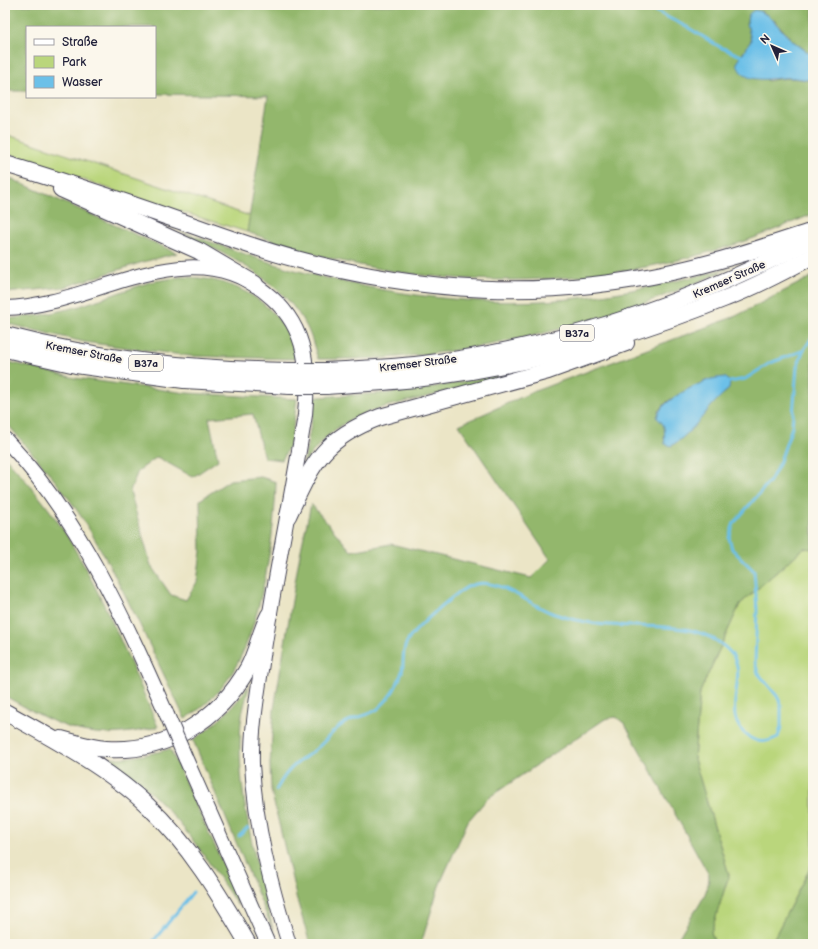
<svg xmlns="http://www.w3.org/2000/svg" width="818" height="949" font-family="'Balsamiq Sans',sans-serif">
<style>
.green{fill:#bad67c;stroke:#6e7c5c}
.forest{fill:#93b76c;stroke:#5a6c54;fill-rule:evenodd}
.water{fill:#6cc0e8;stroke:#477192}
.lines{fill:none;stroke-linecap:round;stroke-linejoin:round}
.stream{stroke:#6cc0e8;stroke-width:3}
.primary-casing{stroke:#403f50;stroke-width:16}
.highway-casing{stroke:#403f50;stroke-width:18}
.primary{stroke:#fff;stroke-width:14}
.highway{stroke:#fff;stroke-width:16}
.primary-bridge-casing{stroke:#403f50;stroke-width:16;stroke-linecap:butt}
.highway-bridge-casing{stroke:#403f50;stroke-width:18;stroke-linecap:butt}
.primary-bridge{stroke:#fff;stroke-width:14}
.highway-bridge{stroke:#fff;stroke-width:16}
.labels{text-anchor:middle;stroke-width:4;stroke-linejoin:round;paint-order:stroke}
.shield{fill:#fbf7ec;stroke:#636270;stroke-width:1}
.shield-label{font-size:10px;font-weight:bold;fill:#22223b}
.street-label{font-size:11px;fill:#22223b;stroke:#fbf7ec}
</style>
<rect width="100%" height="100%" fill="#fbf7ec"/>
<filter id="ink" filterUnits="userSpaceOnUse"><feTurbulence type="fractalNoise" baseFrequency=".025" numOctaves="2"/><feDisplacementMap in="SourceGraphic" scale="8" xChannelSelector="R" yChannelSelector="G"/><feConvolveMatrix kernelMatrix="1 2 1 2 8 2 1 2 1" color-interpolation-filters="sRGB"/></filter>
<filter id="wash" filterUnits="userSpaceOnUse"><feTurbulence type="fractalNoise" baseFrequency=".012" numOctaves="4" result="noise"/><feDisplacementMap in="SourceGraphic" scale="16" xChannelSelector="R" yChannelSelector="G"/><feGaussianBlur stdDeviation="0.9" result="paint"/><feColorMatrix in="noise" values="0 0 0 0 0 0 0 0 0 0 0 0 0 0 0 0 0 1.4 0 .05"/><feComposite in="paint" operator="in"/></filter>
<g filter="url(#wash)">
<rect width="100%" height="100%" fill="#ebe5c6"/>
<g class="green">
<polygon points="5,134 250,216 247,232 127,195 5,152"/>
<polygon points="804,548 813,549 813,862 771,944 715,944 711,932 729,875 694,759 700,692 740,604"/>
</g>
<g class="forest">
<path d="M 5,5 L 813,5 L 813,56 L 793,41 L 775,21 L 761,11 L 748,16 L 747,22 L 751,41 L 741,56 L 768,81 C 784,77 797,78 813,81 L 813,214 C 790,223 766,234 743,242 C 611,285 471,292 337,260 C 306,253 277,242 247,232 L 268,96 L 155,94 L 155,27 L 27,27 L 27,91 L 5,91 Z"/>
<polygon points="5,176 177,253 143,262 65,287 5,293"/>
<path d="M 180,231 C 217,244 254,258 291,269 C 387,295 488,310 587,297 C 635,291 682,280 729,268 C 623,318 502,350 385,358 C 363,359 340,359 318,359 C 314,347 311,333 304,322 C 277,276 225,255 180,231 Z"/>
<path d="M 813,276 L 813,549 L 804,548 L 740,604 L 700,692 L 694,759 L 729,875 L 711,932 L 715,944 L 676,944 C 685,920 709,901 709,875 L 625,724 L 616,717 L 605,719 L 488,798 L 468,821 L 439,886 L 421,944 L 310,944 L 297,900 L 271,790 L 270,764 L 274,709 L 299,559 L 311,504 L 351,551 L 391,544 L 531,578 L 550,559 L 459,425 L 535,391 L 736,316 ZM 707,380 L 729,389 L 715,400 L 703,416 L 664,439 L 666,430 L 658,411 L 668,401 Z"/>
<path d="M 181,277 C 224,277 263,293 286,330 C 291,338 293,350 296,359 L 190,356 L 84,342 L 5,323 L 5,319 L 42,315 L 77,307 L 150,282 Z"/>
<path d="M 5,361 L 75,378 L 186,393 L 297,399 L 291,442 L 282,460 L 264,458 L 253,414 L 209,418 L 218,460 L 193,477 L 157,457 L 138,471 L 130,491 L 151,566 L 171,595 L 186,600 L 197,582 L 201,551 L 200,500 L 230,480 L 261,477 L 276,482 C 275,534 262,619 237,664 C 226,687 206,706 185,719 C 154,655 125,590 89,529 C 66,490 34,456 5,421 Z"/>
<path d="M 526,370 C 493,380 459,389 426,397 C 397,404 365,409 340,426 C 326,436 314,449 304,463 L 316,397 L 389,393 L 433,387 Z"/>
<path d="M 5,457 C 28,483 52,510 70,541 C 105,600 131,664 158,727 C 89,743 64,729 5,696 Z"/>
<path d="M 249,686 C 247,697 242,710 241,722 C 235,792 257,863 273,930 L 193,740 C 218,723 231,710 249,686 Z"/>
<path d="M 170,749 L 231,881 L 238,906 C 208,861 177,811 133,778 C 123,771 112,765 102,758 C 126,759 147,755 170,749 Z"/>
<polygon points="813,862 813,931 807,944 771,944"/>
</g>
<g class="water">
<path d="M 755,10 C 772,13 780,31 793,41 C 799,46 806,51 813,56 L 813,81 C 803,79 793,77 782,78 C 767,79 741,84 737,63 L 751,41 C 750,31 741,15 755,10 Z"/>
<path d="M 725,377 L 730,382 L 729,389 C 707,406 695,432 671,446 L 665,444 C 663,433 668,426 657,418 C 659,402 691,387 706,381 C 711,378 719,378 725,377 Z"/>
</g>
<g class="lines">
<g class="stream">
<polyline points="643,5 687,27 720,47 744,57"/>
<polyline points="730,382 745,379 770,363 802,351"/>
<path d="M 276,790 C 280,784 283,777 288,772 C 296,762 308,756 317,748 C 326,741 333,730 343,724 C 354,716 370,717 380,707 C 390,698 398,684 402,672 C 404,663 402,653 406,644 C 411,631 459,589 472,585 C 497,576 530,605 552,613 C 560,616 568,618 576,620 C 587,622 599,625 610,625 C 650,628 699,620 729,651 C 753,675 716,714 749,737 C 760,744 767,742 778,737 L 781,727 L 781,704 L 777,696 L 758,673 L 755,662 L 757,609 L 754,571 L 732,549 L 729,538 L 734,523 L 770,481 L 779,464 L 792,427 L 797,367 L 803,351 L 813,336"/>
<polyline points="239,836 248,828"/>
<polyline points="151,944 193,892"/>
</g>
</g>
</g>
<g filter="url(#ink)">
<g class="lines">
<g class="primary-casing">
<g id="primary">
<path d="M 5,308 C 95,307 191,224 272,298 C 308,330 309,371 305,415 C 292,496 275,576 263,656 C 258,692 251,728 252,764 C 255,825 271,886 289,944"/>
<path d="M 5,439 C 80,519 123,616 167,715"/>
<polyline points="185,757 268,944"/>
</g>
</g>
<g class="highway-casing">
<g id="highway">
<path d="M 5,164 C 64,181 122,201 180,221 C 218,234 257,249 296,259 C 422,293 544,300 672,272 C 720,262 767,246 813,231"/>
<polyline points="61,189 199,251 255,284"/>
<path d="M 5,335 C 100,360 192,369 289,371"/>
<polyline points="5,349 76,365 184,380 290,386"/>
<path d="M 325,371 C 361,369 396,368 431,363 C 565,346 694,301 813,239"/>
<path d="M 326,386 C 361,383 396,382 431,377 C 532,364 632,336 726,298 C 756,287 784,271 813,256"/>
<path d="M 288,516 C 313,463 322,439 380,417 L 548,371 L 626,343"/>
<path d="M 5,712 C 52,738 108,768 147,805 C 189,844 219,894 248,944"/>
<path d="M 61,739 C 76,743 91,748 106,749 C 166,753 219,720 248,668 C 257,651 260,632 269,615"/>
</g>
</g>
<use href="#primary" class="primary"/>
<use href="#highway" class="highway"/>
<g class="primary-bridge-casing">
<polyline id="primary-bridge" points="167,715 185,757"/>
</g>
<g class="highway-bridge-casing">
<g id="highway-bridge">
<polyline points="289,371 325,371"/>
<polyline points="290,386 326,386"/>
</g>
</g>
<use href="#primary-bridge" class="primary-bridge"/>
<use href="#highway-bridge" class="highway-bridge"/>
</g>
</g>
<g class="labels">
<g class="shield">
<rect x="560" y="325" width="34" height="16" rx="3"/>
<rect x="129" y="355" width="34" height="16" rx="3"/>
</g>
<g class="shield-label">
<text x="577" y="337">B37a</text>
<text x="146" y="367">B37a</text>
</g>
<g class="street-label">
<text transform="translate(729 279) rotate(-24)" y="4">Kremser Straße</text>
<text transform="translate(84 352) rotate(11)" y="4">Kremser Straße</text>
<text transform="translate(418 363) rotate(-7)" y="4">Kremser Straße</text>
</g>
</g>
<rect width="818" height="949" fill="none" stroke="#fbf7ec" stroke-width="20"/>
<rect x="26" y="26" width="130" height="72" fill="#fbf7ec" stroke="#a4a2a5"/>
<rect x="34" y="39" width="20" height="6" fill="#ffffff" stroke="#a4a2a5"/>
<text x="62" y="46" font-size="12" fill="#22223b">Straße</text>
<rect x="34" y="56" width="20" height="12" fill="#bad67c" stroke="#a4a2a5"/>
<text x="62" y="66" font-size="12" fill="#22223b">Park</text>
<rect x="34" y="76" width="20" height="12" fill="#6cc0e8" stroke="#a4a2a5"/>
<text x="62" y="86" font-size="12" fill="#22223b">Wasser</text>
<g transform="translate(772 46) rotate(315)" stroke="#fbf7ec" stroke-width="3" paint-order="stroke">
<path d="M0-3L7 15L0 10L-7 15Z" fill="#22223b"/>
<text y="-6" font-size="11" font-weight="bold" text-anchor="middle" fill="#22223b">N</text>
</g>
</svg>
